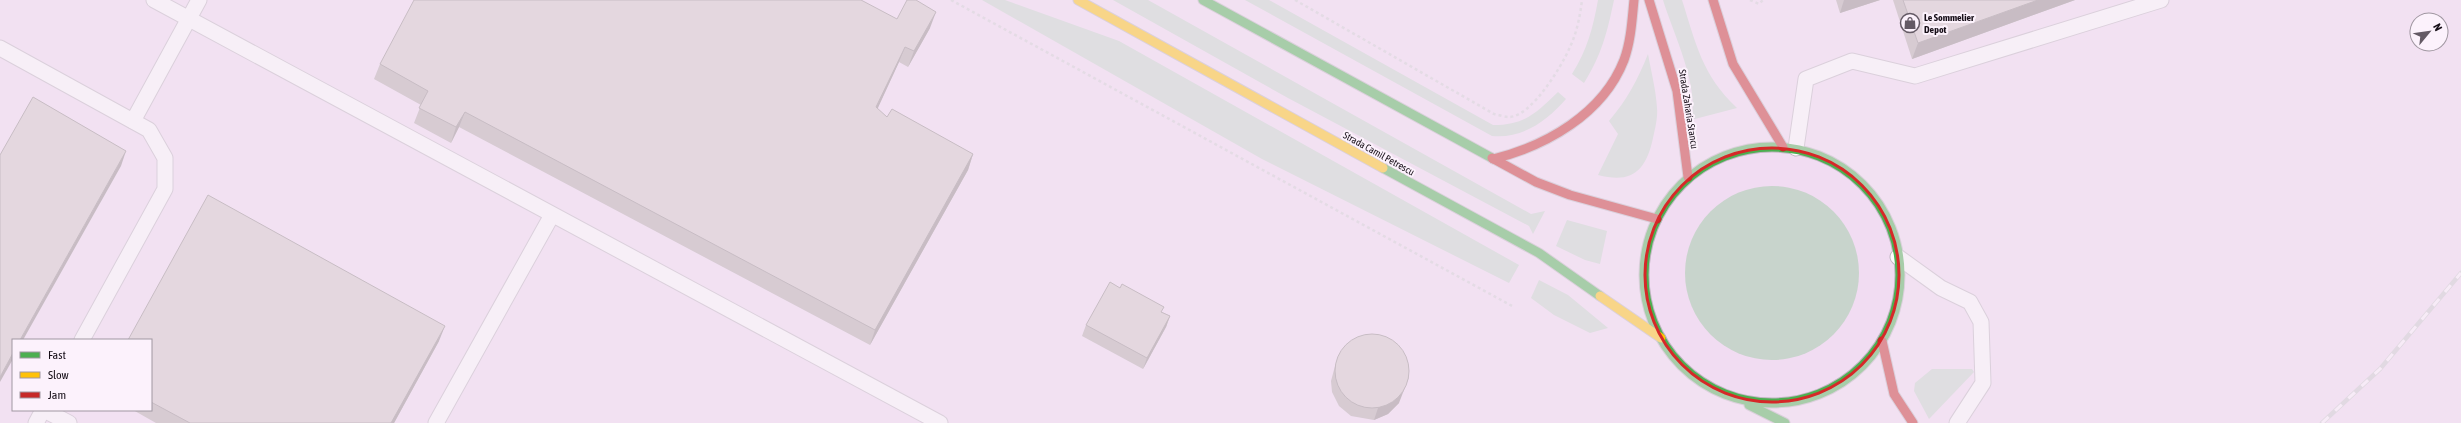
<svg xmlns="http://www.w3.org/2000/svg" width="2461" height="423" font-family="'Asap Condensed',sans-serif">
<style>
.built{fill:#f1dcf2;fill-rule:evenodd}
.green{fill:#c8d4cc}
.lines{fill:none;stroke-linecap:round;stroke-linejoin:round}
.lane-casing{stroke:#bfb6c0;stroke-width:17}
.fast-casing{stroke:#bfb6c0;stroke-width:11}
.slow-casing{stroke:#bfb6c0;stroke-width:11}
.jam-casing{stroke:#bfb6c0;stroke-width:11}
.path{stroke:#d3cfd4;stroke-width:2.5;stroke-dasharray:3 3;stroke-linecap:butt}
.lane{stroke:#fdfbfd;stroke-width:15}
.fast{stroke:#4caf50;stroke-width:9}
.slow{stroke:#ffc107;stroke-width:9}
.jam{stroke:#c62828;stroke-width:9}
.rail-casing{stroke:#cdcace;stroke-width:4.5}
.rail{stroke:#fcf2fc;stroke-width:3;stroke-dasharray:9;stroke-linecap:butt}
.wall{fill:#b5aaac}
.shaded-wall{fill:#948b8c}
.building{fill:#d3c6c8;stroke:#948b8c}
.marked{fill:none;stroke:#d62828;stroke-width:3;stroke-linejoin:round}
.labels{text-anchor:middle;stroke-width:4;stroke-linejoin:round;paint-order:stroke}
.poi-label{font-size:10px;font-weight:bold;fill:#170f18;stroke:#fcf2fc;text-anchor:start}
.street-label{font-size:10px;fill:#170f18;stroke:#fcf2fc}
</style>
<rect width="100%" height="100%" fill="#f2e6f3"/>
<path class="built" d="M 0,0 L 2461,0 L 2461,423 L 0,423 ZM 2417,20 L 2441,20 L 2441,44 L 2417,44 ZM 13,340 L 151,340 L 151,410 L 13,410 Z"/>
<g class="green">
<polygon points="982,0 1005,0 1119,41 1519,265 1509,283 1262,159"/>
<polygon points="1113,0 1148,0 1531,214 1545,211 1533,234 1529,226 1288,98"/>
<path d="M 1245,0 L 1269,0 L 1493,125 C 1525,125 1536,113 1558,92 L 1566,99 C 1547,121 1522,139 1492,136 Z"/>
<path d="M 1598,0 L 1614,0 C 1607,33 1602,54 1584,83 L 1572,74 C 1587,50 1593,28 1598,0 Z"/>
<path d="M 1663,0 L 1682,0 C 1696,44 1702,75 1737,108 L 1691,120 C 1700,87 1673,33 1663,0 Z"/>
<path d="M 1648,54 C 1651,71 1656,90 1657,108 C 1658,117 1655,129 1653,138 C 1646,171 1632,184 1598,175 L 1618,134 L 1609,121 C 1627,100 1638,79 1648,54 Z"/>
<circle cx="1772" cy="273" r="87"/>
<polygon points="1567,220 1607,231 1600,264 1585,260 1556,246"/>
<polygon points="1539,280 1568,295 1608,328 1590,333 1554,315 1531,298"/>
<polygon points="1932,369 1972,369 1974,372 1929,419 1914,391 1915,383"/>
</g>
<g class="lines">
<g class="lane-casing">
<g id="lane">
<polyline points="154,0 940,423"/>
<polyline points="0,48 149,130 165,158 165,189 82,340"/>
<polyline points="133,121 199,0"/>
<polyline points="1796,148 1806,79 1852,61 1915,76 2161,0"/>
<polyline points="1898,257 1941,288 1970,302 1981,322 1983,383 1957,423"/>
<polyline points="44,410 69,423"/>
<polyline points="36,423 43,410"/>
<polyline points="436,423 552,215"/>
</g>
</g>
<g class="fast-casing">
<g id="fast">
<polyline points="1203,0 1492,158"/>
<circle cx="1772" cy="275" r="128"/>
<polyline points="1383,168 1539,253 1600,296"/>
<polyline points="1749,405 1785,423"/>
</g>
</g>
<g class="slow-casing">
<g id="slow">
<polyline points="1078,0 1383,168"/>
<polyline points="1600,296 1661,338"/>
</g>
</g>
<g class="jam-casing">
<g id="jam">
<polyline points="1649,0 1677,91 1688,177"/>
<polyline points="1713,0 1733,64 1783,147"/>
<polyline points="1492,158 1536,182 1570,195 1657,219"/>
<path d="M 1493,159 C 1546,146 1603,114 1624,60 C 1631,41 1632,20 1634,0"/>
<polyline points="1882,341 1894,394 1913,423"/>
</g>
</g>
<g class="path">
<polyline points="951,0 1514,307"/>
<path d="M 1295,0 L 1494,114 C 1499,115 1505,117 1509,117 C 1531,117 1562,66 1570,47 C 1577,32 1580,16 1582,0"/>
<polyline points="1750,0 1759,4 1763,0"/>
</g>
<use href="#lane" class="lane"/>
<use href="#fast" class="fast"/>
<use href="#slow" class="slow"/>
<use href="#jam" class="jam"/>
<g class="rail-casing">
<polyline id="rail" points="2322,423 2380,369 2461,273"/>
</g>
<use href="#rail" class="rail"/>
</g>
<g class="wall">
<polygon points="1836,0 1880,0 1840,13"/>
<polygon points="1893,0 2075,0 1912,59"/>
<polygon points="897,19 930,28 908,67 899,62 877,109 887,117 973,154 968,170 870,345 459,127 451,143 414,123 421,105 374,79 380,64"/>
<polygon points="1162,312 1170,316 1166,327 1143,369 1082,336 1086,325"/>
<polygon points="151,340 439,341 394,423 156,423 133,410 151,410"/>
<polygon points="1340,354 1399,403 1388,414 1374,420 1351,416 1339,406 1332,392 1331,381 1335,366"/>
</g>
<g class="shaded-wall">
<polygon points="1844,0 1880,0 1840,13"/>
<polygon points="2038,0 2075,0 1912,59 1918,43"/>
<polygon points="936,12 930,28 908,67 914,51"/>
<polygon points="905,47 899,62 871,123 876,107"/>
<polygon points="465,112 459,127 451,143 456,127"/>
<polygon points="126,151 121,166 23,340 20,340"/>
<polygon points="973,154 968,170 870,345 875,330"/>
<polygon points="1170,316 1166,327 1143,369 1147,358"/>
<polygon points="445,326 439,341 394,423 391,423"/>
<polygon points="13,353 13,359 0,382 0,377"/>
<polygon points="1409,377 1399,403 1388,414 1374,420 1378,408"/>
</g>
<g class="building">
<polygon points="414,0 861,0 897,19 907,0 916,0 936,12 914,51 905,47 876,107 887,117 892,109 973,154 875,330 465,112 456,127 419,108 428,91 380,64"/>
<polygon points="1903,0 2038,0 1918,43"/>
<polygon points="33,97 126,151 20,340 13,340 13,353 0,377 0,155"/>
<polygon points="208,195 445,326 391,423 190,423 151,402 151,340 128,340"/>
<polygon points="1110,282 1120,288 1122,284 1164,307 1161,312 1170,316 1147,358 1086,325"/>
<circle cx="1372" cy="371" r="37"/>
</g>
<path d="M0 0H2461V423H0ZM1645 275a127 127 0 1 1 254 0a127 127 0 1 1-254 0Z" fill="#f2e6f3" fill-opacity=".55" fill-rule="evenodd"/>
<path class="marked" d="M1645 275a127 127 0 1 1 254 0a127 127 0 1 1-254 0Z"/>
<defs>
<g id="shop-ring" transform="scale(1)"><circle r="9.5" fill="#fcf2fc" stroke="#645a65" stroke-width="1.5"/><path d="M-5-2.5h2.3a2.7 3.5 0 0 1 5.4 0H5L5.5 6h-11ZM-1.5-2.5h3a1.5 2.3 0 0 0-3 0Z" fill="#645a65"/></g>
</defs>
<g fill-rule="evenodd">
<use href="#shop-ring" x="1910" y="23"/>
</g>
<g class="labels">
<g class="poi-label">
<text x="1924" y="21">Le Sommelier<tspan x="1924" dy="12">Depot</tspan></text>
</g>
<g class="street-label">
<text transform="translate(1689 109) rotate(81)" y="4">Strada Zaharia Stancu</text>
<text transform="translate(1379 153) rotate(29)" y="4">Strada Camil Petrescu</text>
</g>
</g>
<rect x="12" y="339" width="140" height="72" fill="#fcf2fc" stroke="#a097a1"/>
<rect x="20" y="352" width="20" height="6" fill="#4caf50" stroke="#a097a1"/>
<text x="48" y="359" font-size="12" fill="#170f18">Fast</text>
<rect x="20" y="372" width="20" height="6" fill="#ffc107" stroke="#a097a1"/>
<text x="48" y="379" font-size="12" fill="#170f18">Slow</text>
<rect x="20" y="392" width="20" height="6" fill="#c62828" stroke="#a097a1"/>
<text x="48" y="399" font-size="12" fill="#170f18">Jam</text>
<g transform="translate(2429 32) rotate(61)"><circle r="19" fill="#fcf2fc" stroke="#a097a1"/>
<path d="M0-3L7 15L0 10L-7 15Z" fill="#645a65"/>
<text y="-6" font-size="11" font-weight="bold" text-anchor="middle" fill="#170f18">N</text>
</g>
</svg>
